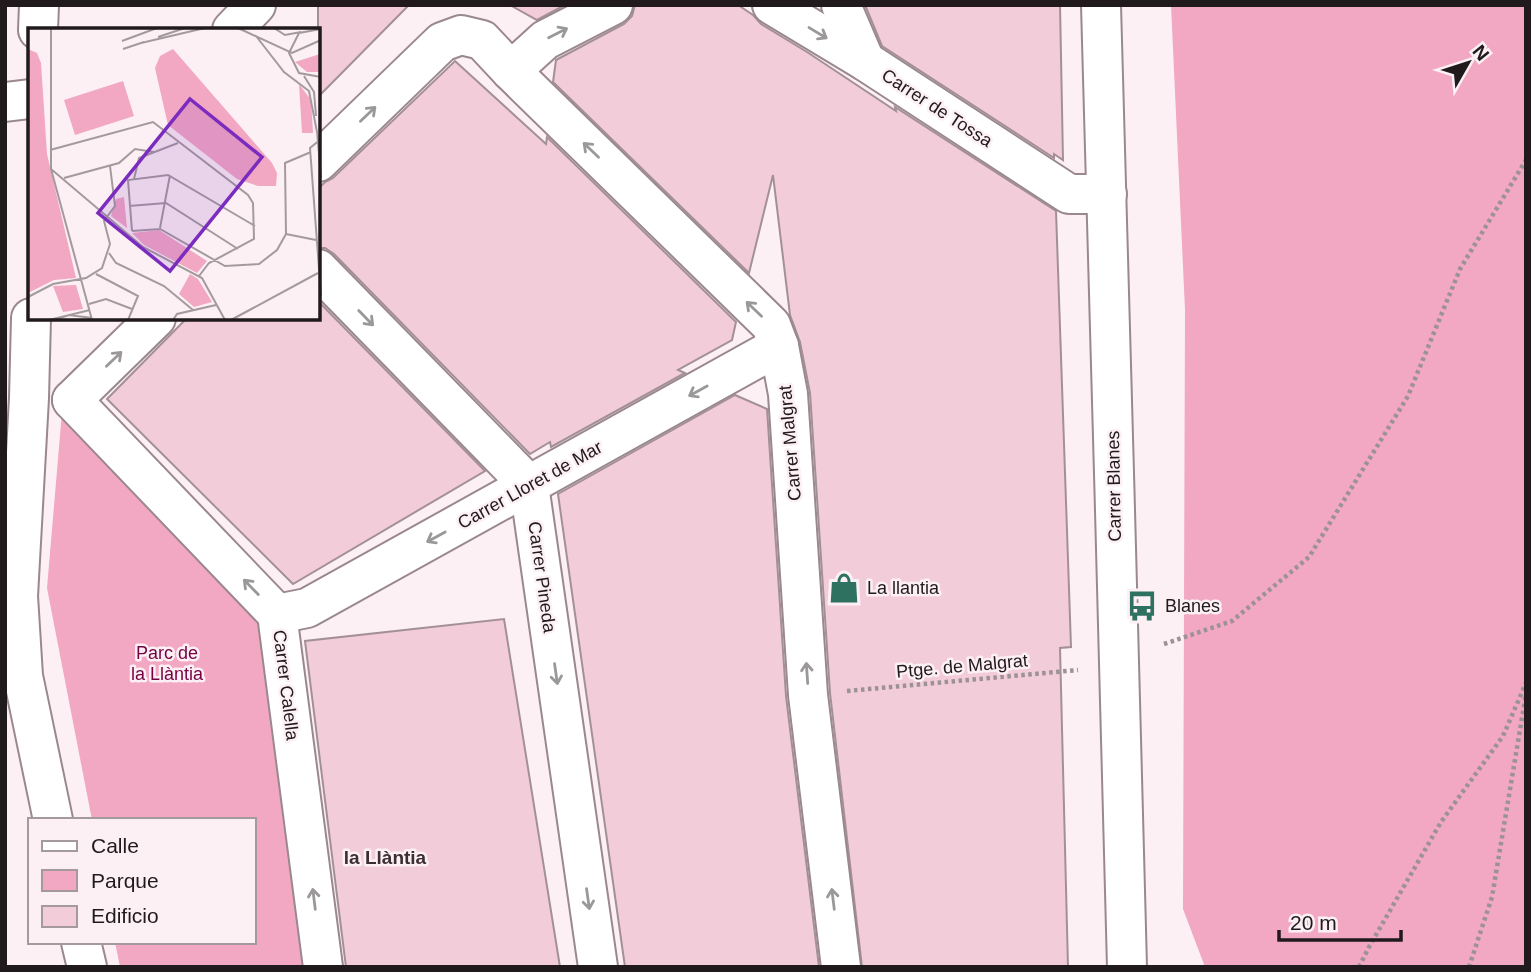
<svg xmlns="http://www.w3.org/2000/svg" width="1531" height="972" font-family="Arial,sans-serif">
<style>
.green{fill:#f2a7c3}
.building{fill:#f3ccd9;stroke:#a39097;stroke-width:2}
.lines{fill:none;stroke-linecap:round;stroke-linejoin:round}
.minor-casing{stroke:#9a888e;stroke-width:42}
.path{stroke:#9c9295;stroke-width:4.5;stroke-dasharray:3.5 3.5;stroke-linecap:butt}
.minor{stroke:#fff;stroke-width:38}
.oneway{stroke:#9b9899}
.labels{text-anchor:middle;stroke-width:5;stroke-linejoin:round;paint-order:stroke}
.street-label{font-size:18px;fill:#211a1c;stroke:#fcf0f4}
.poi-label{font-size:18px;fill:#211a1c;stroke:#fcf0f4;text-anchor:start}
.park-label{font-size:18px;fill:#750243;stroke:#fcf0f4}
.neighbourhood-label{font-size:19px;font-weight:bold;fill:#3d2e34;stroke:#fcf0f4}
.inset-road{fill:none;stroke:#a49a9e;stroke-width:2}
.view{fill:#7b2cbf;fill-opacity:0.15;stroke:#7b2cbf;stroke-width:3.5}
.inset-edge{fill:none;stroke:#211a1c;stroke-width:3.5}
</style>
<rect width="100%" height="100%" fill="#fcf0f4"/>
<g class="green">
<polygon points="1171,5 1526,5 1526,967 1205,967 1183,909 1185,310"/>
<polygon points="62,412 266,616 304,967 120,967 115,942 254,942 254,820 92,820 47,588"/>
</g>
<g class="building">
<polygon points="318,5 409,5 318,97"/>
<polygon points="510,5 565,5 537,20"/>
<polygon points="635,5 738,5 753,15 761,24 807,52 896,111 895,107 1056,211 1071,647 1060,648 1068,967 862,967 830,693 810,393 800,342 790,315 773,175 749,273 553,82 556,60 624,24 632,16"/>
<polygon points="865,5 1060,5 1063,160 1054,154 1054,158 882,46"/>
<polygon points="455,61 546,144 547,137 736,322 732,340 678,370 685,373 551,447 550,442 530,454 334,254 325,248 318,248 318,189 325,182 333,178"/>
<polygon points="318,301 485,471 293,584 107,399 187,318 318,318"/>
<polygon points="735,395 767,409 786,696 819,967 625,967 558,494"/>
<polygon points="504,619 560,967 346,967 305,641"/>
</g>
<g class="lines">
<g class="minor-casing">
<g id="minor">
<polyline points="772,5 865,61 1069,194 1107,194"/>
<polyline points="841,5 865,61"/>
<path d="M 1101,5 C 1112,326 1117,646 1127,967"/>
<polyline points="38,30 39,5"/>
<polyline points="232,30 256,5"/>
<polyline points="511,71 545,40 613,5"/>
<polyline points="5,102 30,99"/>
<polyline points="318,162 442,42 461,35 482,40 511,71 771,325 779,346 788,394 808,695 841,967"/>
<polyline points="318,269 529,485 598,967"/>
<polyline points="31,318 29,398 18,596 23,676 53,820"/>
<polyline points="72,400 277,614 323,967"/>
<polyline points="72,400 156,318"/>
<polyline points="277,614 307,608 779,346"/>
<polyline points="81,942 87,967"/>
</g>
</g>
<g class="path">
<polyline points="1164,644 1232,621 1309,557 1408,396 1460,269 1526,160"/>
<polyline points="847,691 1078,670"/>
<polyline points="1359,967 1369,947 1441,822 1503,736 1526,683"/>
<polyline points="1469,967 1492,897 1526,694"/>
</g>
<use href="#minor" class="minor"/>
</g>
<defs><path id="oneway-shaft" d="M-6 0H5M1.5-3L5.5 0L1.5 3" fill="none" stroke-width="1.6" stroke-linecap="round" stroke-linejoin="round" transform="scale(1.75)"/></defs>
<g class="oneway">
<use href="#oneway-shaft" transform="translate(558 33) rotate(-27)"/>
<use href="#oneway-shaft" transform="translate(818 33) rotate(31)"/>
<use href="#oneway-shaft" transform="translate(368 114) rotate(-44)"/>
<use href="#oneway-shaft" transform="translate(591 150) rotate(-136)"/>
<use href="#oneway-shaft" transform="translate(754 309) rotate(-136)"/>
<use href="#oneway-shaft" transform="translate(366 318) rotate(46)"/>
<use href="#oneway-shaft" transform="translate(114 359) rotate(-44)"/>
<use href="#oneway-shaft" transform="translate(698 391) rotate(151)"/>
<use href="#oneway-shaft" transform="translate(436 537) rotate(151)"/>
<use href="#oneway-shaft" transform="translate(251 587) rotate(-134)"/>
<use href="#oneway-shaft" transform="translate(807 673) rotate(-94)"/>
<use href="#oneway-shaft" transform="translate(556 674) rotate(82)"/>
<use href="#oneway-shaft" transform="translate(314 899) rotate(-97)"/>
<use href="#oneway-shaft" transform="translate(588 899) rotate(82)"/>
<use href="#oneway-shaft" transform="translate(833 899) rotate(-97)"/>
</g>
<defs>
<g id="shop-bare" transform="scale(2.415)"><path d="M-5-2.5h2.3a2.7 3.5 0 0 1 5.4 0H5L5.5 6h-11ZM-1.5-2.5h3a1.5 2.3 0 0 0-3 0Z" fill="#2f7161" stroke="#fcf0f4" stroke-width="2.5" paint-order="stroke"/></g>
<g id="bus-bare" transform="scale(2.415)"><path d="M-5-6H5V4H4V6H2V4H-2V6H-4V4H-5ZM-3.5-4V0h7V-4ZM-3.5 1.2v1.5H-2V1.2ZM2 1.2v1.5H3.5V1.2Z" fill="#2f7161" stroke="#fcf0f4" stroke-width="2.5" paint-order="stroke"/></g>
</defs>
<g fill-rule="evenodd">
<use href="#shop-bare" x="844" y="588"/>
<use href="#bus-bare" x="1142" y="606"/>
</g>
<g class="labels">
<g class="street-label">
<text transform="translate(937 108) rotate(33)" y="6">Carrer de Tossa</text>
<text transform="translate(790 443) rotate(-95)" y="6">Carrer Malgrat</text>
<text transform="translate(530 485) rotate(-29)" y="6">Carrer Lloret de Mar</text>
<text transform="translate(1114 486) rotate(-91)" y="6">Carrer Blanes</text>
<text transform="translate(542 577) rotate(82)" y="6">Carrer Pineda</text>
<text transform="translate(962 666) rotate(-5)" y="6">Ptge. de Malgrat</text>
<text transform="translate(286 685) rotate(83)" y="6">Carrer Calella</text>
</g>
<g class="poi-label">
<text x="867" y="594">La llantia</text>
<text x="1165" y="612">Blanes</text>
</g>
<g class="park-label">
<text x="167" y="659">Parc de<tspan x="167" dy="21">la Llàntia</tspan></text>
</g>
<g class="neighbourhood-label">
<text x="385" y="864">la Llàntia</text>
</g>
</g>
<g transform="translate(28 28)">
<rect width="292" height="292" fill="#fcf0f4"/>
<path d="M 0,21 L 9,25 L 13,35 L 19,126 L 48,250 L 26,252 L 0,265 ZM 145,21 L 244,135 L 249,145 L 248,158 L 230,158 L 209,151 L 140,97 L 127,40 L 132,28 ZM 292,26 L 292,44 L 279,44 L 267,34 ZM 95,53 L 106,88 L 47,107 L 36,72 ZM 271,56 L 283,72 L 285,105 L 274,105 ZM 96,169 L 99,200 L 83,188 L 88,171 ZM 131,202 L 179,233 L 169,245 L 116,217 L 104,205 ZM 162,246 L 170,251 L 184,274 L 166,279 L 151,266 ZM 48,257 L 55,281 L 35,284 L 25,258 Z" fill="#f2a7c3"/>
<path class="inset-road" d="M 23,0 L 23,141 L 64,292M 210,0 L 264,25 L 293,12M 246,0 L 257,7 L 273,4M 293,1 L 271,5 L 261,25 L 271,45 L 293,49M 228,8 L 256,44 L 281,63 L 289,104M 130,9 L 157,0M 94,13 L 129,0M 113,15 L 177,0M 95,21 L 116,14M 276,48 L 286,64 L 288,88M 289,103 L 293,150M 293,111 L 282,120 L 293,268M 22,122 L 125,94 L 220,167 L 225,175 L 226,211 L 181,235 L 171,248M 23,141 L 115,219 L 174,250 L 197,292M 36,150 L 91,135 L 107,121 L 126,124M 106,151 L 111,130 L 150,115M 101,178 L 138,175 L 210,221M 132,200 L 142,147M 104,203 L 132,201 L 197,238 L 231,236 L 249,222 L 258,206 L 257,135 L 283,124M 104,203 L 100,152 L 140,147 L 227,198M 258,206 L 288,212M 81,225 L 88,235 L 136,258 L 165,282M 68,246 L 110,268 L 100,292M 0,269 L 25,256 L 58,250 L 74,240 L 82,216 L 76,193 L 87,178 L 82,138M 61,276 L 78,271 L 104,281M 21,292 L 62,282M 26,292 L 41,287 L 64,290M 145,292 L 149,286 L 188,277M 203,292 L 290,245"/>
<path class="view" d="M 162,71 L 234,129 L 142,243 L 70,185 Z"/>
<rect width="292" height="292" class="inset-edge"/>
</g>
<rect width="1531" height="972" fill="none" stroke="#211a1c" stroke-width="14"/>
<rect x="28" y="818" width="228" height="126" fill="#fcf0f4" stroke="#a49a9e" stroke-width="2"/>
<rect x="42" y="841" width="35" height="10" fill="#ffffff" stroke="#a49a9e" stroke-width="2"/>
<text x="91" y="853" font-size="21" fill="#211a1c">Calle</text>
<rect x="42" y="870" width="35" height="21" fill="#f2a7c3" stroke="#a49a9e" stroke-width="2"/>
<text x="91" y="888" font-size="21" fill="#211a1c">Parque</text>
<rect x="42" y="906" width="35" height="21" fill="#f3ccd9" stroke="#a49a9e" stroke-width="2"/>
<text x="91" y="923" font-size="21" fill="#211a1c">Edificio</text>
<g transform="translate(1468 63) rotate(51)" stroke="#fcf0f4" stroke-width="5" paint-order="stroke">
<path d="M0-5L12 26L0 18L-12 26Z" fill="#211a1c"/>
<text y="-10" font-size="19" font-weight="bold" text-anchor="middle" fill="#211a1c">N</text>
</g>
<path d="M1279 930v10h122v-10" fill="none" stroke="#211a1c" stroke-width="3.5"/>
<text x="1290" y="930" font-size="21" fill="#211a1c" stroke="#fcf0f4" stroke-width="5" paint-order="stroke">20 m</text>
</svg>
